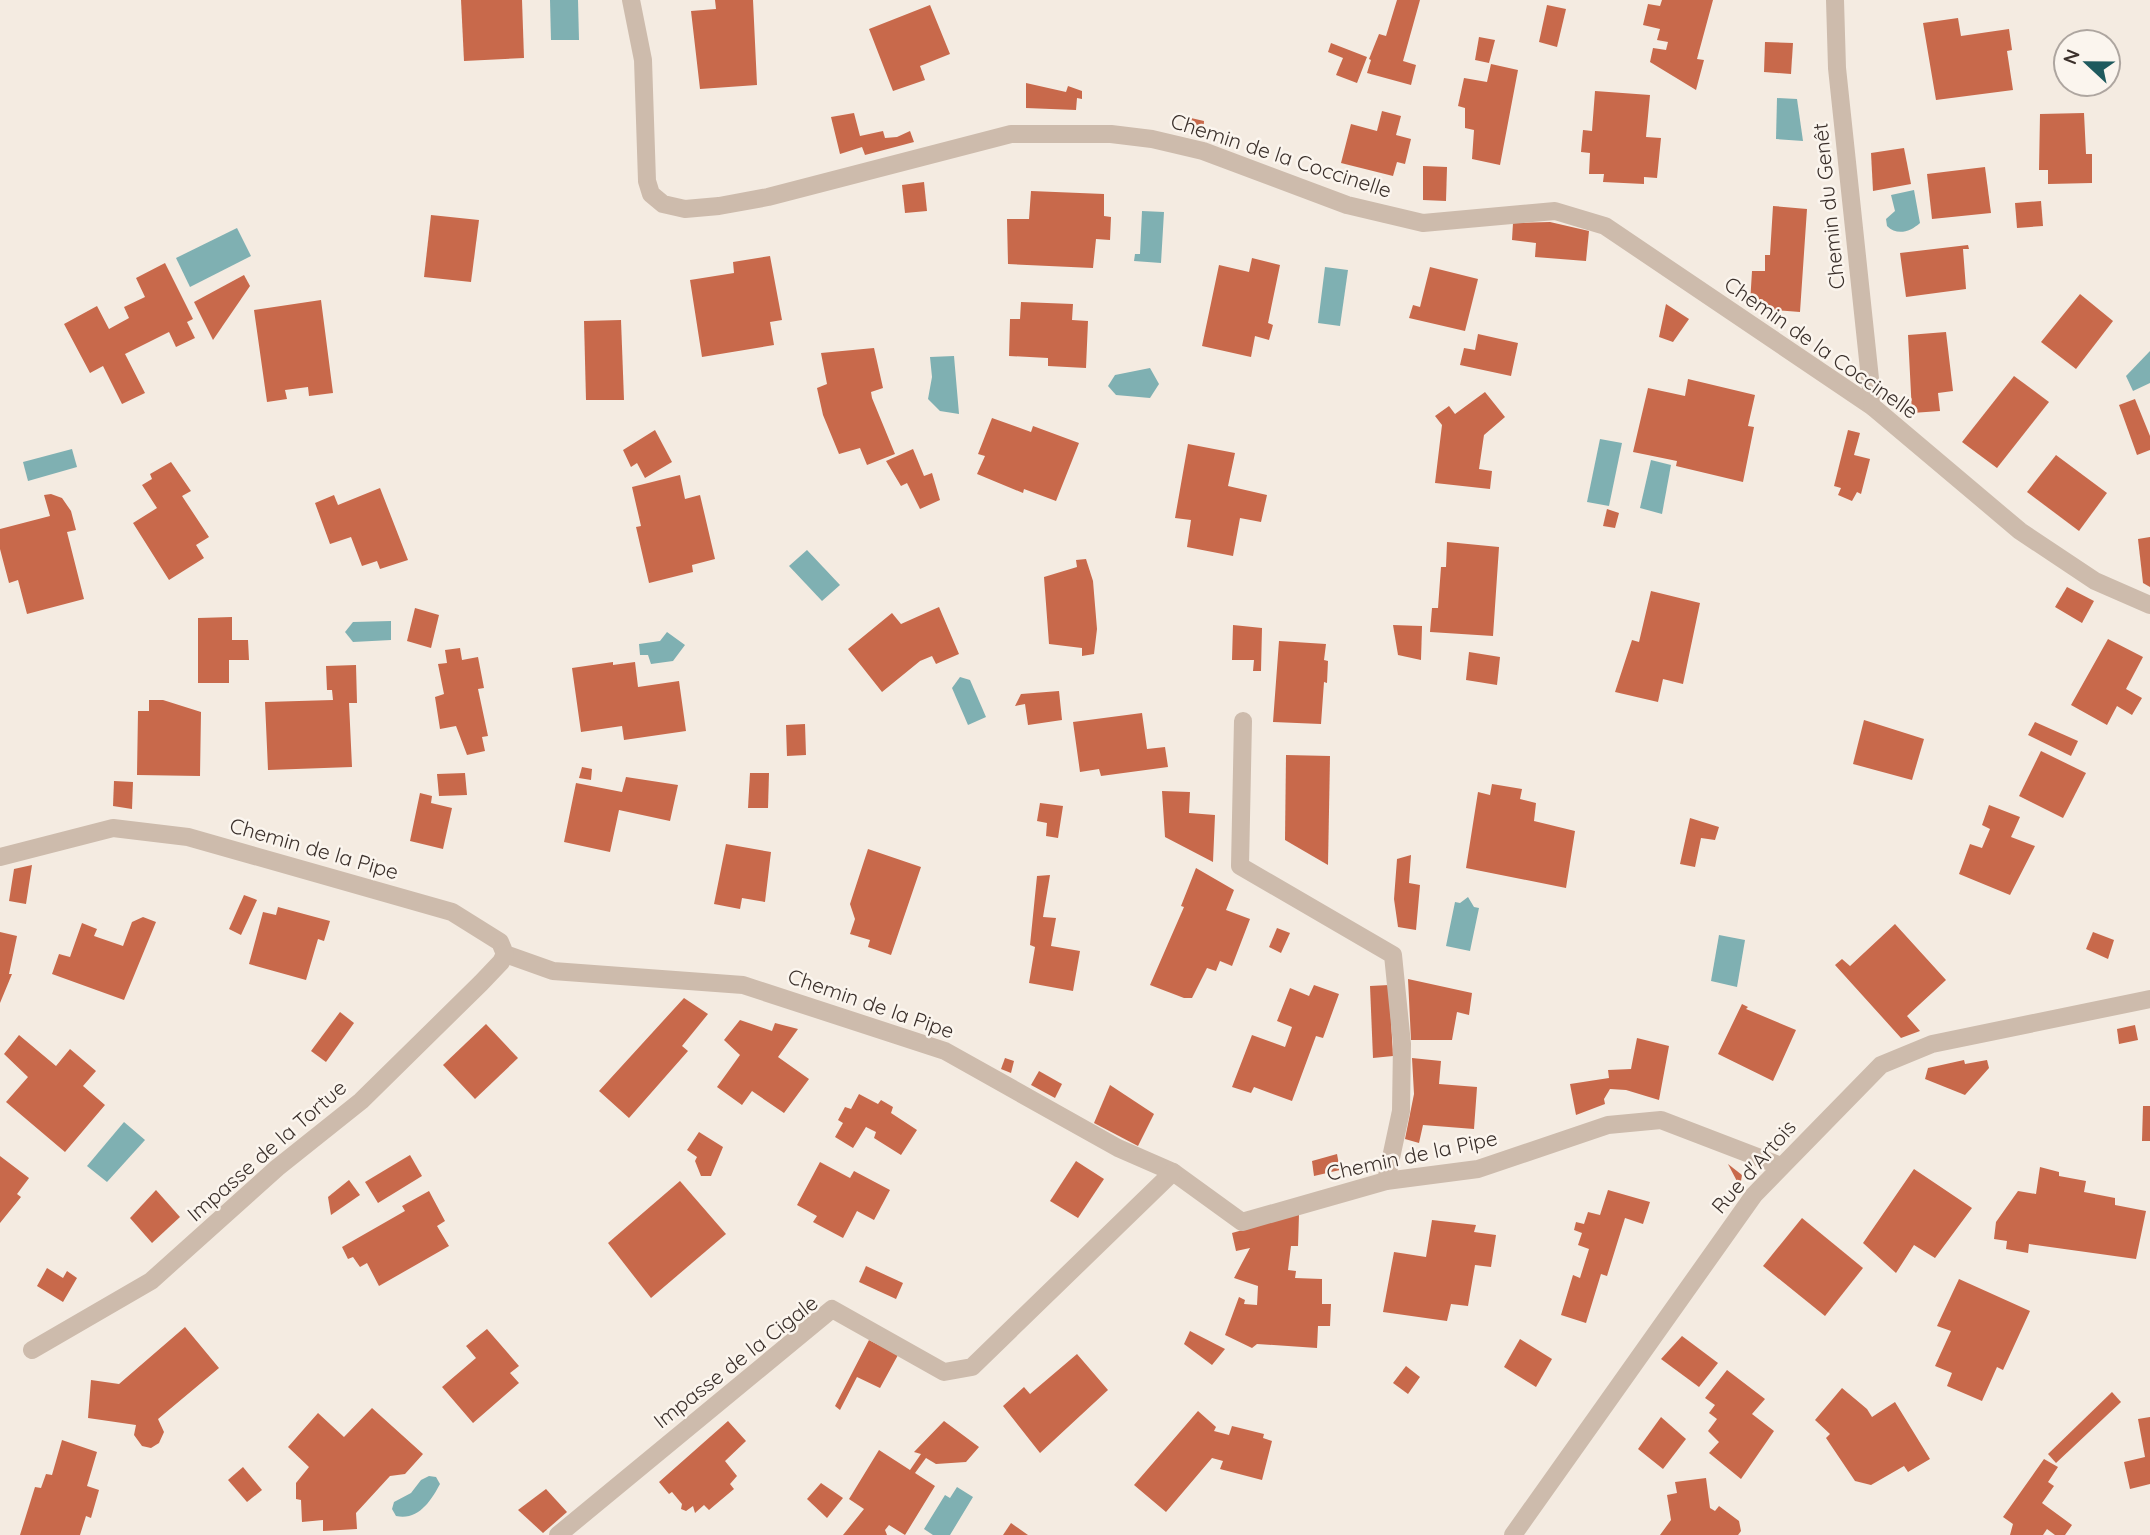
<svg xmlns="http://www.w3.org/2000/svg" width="2150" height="1535" font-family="Quicksand,sans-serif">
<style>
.water{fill:#7fb0b2}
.building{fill:#c8694b}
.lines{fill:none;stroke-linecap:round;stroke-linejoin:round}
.minor{stroke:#cdbbac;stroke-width:18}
.labels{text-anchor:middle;stroke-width:5;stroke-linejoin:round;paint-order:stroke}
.street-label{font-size:21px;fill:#3b302b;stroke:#fbf5ee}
</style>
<rect width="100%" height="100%" fill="#f4ebe1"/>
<g class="water">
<polygon points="550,0 578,0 579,40 551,40"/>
<polygon points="1777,98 1797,99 1803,141 1776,139"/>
<path d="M 1914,190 L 1920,223 C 1910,232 1897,236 1887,226 L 1886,219 L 1895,211 L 1891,195 Z"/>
<polygon points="1142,211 1164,212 1161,263 1134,261 1135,254 1140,254"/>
<polygon points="237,228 251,256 190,287 176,258"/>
<polygon points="1325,267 1348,270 1340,326 1318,323"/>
<polygon points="2150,351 2150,383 2133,391 2126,376"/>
<polygon points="954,356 959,414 940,411 928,399 932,377 930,357"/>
<polygon points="1150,368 1159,384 1150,398 1116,395 1108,386 1115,375"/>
<polygon points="1600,439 1622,443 1609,506 1587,502"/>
<polygon points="72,449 77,467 28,481 23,462"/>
<polygon points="1651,460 1671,465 1662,514 1640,508"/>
<polygon points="807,550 840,585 822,601 789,566"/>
<polygon points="391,621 391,640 353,642 345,632 353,622"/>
<polygon points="667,632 685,645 673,661 651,664 648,655 640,655 639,644 660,641"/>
<polygon points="960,677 970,680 986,717 968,725 952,688"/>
<polygon points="1468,897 1474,907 1479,908 1470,951 1446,946 1455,902 1460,903"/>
<polygon points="1719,935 1745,940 1737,987 1711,981"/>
<polygon points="124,1122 145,1140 107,1182 87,1166"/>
<path d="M 429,1476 L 436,1477 L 440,1484 C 431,1501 418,1521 396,1516 L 392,1509 L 394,1502 L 411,1493 L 421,1480 Z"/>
<polygon points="957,1487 973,1497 950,1535 933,1535 924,1529 945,1495 950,1498"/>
</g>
<g class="building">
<polygon points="461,0 522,0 524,58 464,61"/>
<polygon points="715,0 753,0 757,85 700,89 691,11 716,9"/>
<polygon points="1397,0 1420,0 1403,61 1416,65 1411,85 1367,73 1371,60 1369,59 1379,34 1386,36"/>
<polygon points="1662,0 1713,0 1697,59 1704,60 1696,90 1650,62 1653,48 1666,50 1668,42 1657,40 1660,29 1643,25 1648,4 1660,6"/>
<polygon points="930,5 950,54 920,66 925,80 893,91 869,29"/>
<polygon points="1547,5 1566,9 1557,47 1539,42"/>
<polygon points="1958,18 1961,36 2009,29 2012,50 2007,51 2013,90 1936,100 1923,23"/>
<polygon points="1479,37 1495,40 1489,63 1475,60"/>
<polygon points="1765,42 1793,43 1791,74 1764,72"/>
<polygon points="1331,43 1367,57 1357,83 1336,75 1343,58 1328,52"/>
<polygon points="1491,64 1518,70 1500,165 1472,159 1474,130 1465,128 1465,108 1458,106 1464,78 1487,82"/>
<polygon points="1026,83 1066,92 1068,86 1082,91 1082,99 1077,98 1076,110 1026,108"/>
<polygon points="1595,91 1650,95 1646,137 1661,138 1657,178 1644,177 1644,184 1603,182 1604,174 1589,174 1590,153 1581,152 1583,130 1592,131"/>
<polygon points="1382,111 1401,116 1396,135 1411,139 1405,164 1397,162 1393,176 1341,163 1351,124 1377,131"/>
<polygon points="854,113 860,136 883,131 885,138 897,137 910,131 914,142 865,155 862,147 840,154 831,117"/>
<polygon points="2084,113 2086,154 2092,154 2092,183 2048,184 2048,170 2039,170 2040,114"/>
<polygon points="1191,118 1204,121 1203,136 1191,132"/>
<polygon points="1904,148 1911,184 1873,191 1871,153"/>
<polygon points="1423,166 1447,167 1446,201 1423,200"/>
<polygon points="1985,167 1991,213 1932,219 1927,174"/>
<polygon points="924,182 927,211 905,213 902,185"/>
<polygon points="1031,191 1104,194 1104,216 1111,217 1110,240 1096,239 1093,268 1008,264 1007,219 1029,219"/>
<polygon points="2041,201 2043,226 2017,228 2015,203"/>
<polygon points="1773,206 1807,209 1800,312 1762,309 1762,304 1750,304 1752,271 1765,271 1765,255 1770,255"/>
<polygon points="431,215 479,220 471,282 424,277"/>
<polygon points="1550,222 1589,231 1586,261 1535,257 1536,243 1512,240 1513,223"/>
<polygon points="1968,245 1969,249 1963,249 1966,289 1906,297 1900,253"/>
<polygon points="770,256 782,320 770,322 774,345 702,357 690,280 734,273 733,262"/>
<polygon points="1252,258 1280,265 1268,323 1273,325 1269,340 1255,336 1251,357 1202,346 1219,265 1249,272"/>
<polygon points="165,263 193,319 187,322 195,338 176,347 169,332 125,354 145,393 122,404 103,366 90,373 64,324 97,306 109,329 129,318 124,307 145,297 136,278"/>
<polygon points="1430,267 1478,279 1465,331 1409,318 1413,305 1420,307"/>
<polygon points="244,275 250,286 213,340 194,302"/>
<polygon points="2080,294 2113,321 2076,369 2041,342"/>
<polygon points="321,300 333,393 309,396 308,387 285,390 287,399 267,402 254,310"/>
<polygon points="1021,302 1073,304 1072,320 1088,321 1086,368 1048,366 1048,358 1009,356 1010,319 1020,319"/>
<polygon points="1666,304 1689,319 1673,342 1659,337"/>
<polygon points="621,320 624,400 586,400 584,321"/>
<polygon points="1946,332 1953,391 1938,393 1940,411 1912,413 1908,335"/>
<polygon points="1478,334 1518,343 1511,376 1460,365 1464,348 1475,350"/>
<polygon points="874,348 883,388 871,392 872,398 895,454 867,465 860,448 839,454 823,415 817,388 827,384 821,353"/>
<polygon points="2014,376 2049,402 1997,468 1962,442"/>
<polygon points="1688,379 1755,395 1748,426 1754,427 1743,482 1676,466 1677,461 1633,452 1648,388 1685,396"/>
<polygon points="1485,392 1505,417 1484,435 1479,469 1492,471 1490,489 1435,483 1442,425 1435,416 1449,406 1455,414"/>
<polygon points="2135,399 2150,436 2150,450 2137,455 2119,405"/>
<polygon points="992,418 1031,432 1033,426 1079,443 1056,501 1024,489 1023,493 977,474 985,456 978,454"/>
<polygon points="655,430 672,462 645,478 637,463 631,467 623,450"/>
<polygon points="1848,430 1860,433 1854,455 1870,459 1861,494 1857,492 1852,501 1838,495 1841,488 1834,486"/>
<polygon points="1188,444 1235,453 1228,486 1267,495 1261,522 1240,518 1233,556 1187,547 1191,520 1175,518"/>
<polygon points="913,449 924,476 932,473 940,500 920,509 907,483 901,486 886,461"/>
<polygon points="2056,455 2107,493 2079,531 2027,492"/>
<polygon points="171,462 191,491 182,496 209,537 196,545 204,558 169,580 133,523 157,508 142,485 152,479 150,474"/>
<polygon points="680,475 685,499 700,495 715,559 692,565 693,572 649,583 636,527 641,526 632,487"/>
<polygon points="380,488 408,560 380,569 377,561 362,566 351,537 330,544 315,503 334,495 338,505"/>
<polygon points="51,494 62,498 71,511 76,530 67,532 84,599 27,614 18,580 9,583 0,549 0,529 50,516 44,495"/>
<polygon points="1607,509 1619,513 1615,528 1603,526"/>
<polygon points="2150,537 2150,587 2143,583 2138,539"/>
<polygon points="1447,542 1499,547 1493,636 1430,632 1432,608 1438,608 1441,567 1446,567"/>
<polygon points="1086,559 1093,581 1097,629 1094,654 1082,656 1082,648 1049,644 1044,577 1077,567 1076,560"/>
<polygon points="2067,587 2094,601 2082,623 2055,607"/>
<polygon points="1651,591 1700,603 1683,684 1663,679 1658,702 1615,692 1632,640 1639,642"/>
<polygon points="939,607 959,654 936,664 932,656 920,661 882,692 848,649 892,613 901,624"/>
<polygon points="415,608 439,615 431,648 407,641"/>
<polygon points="232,617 232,640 248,640 249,660 229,660 229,683 198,683 198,618"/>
<polygon points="1233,625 1262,628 1261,671 1253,671 1254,660 1232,660"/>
<polygon points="1393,625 1422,626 1421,660 1398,655"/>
<polygon points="2108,639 2143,657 2126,689 2142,698 2132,715 2117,706 2107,725 2071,705"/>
<polygon points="1279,641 1326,644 1324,660 1328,661 1327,683 1324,682 1321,724 1273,722"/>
<polygon points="460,648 462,660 478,657 484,688 478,689 488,736 482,737 485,751 467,755 456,726 440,729 435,697 444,694 438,664 447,663 445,650"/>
<polygon points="1469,652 1500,657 1497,685 1466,680"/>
<polygon points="613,662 613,665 635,662 638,687 679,681 686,731 624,740 622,726 581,732 572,668"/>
<polygon points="356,665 357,703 349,703 352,767 268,770 265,702 333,700 332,690 327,690 326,666"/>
<polygon points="1059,691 1062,720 1028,725 1025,704 1015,706 1021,694"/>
<polygon points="149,700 163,700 201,712 200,776 137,775 138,711 149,711"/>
<polygon points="1142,713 1147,749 1165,747 1168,767 1101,776 1099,769 1080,772 1073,722"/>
<polygon points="1864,720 1924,739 1912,780 1853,764"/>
<polygon points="2035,722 2078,741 2071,756 2028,735"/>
<polygon points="805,724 806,755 787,756 786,725"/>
<polygon points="2041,751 2086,773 2063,818 2019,796"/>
<polygon points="1286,755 1330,756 1328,865 1285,840"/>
<polygon points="582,767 592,769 591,780 579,778"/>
<polygon points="465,773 467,795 439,796 437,774"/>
<polygon points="750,773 769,773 768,808 748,808"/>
<polygon points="626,777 678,785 670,821 619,810 610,852 564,842 576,783 622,792"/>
<polygon points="114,781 133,782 132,809 113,806"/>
<polygon points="1492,784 1522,789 1520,799 1536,803 1534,821 1575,831 1566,888 1466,868 1478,792 1490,795"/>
<polygon points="1162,791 1190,792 1189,813 1215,815 1213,862 1165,837"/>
<polygon points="420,793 432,796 431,803 452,808 443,849 410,841"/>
<polygon points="1040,803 1063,806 1058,838 1046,836 1047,823 1037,821"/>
<polygon points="1989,805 2020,817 2011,837 2035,846 2010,895 1959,874 1970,844 1982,848 1990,829 1982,825"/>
<polygon points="1690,818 1719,827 1715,840 1701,838 1695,867 1680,864"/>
<polygon points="726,844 771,852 765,902 742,898 740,909 714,904"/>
<polygon points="868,849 921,867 891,955 868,947 870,940 850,934 855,919 850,904"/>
<polygon points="1411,855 1409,883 1420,885 1416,930 1398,927 1394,899 1397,859"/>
<polygon points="32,865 26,904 9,901 14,869"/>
<polygon points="1196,868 1234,890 1226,910 1250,919 1232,966 1220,961 1216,971 1207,968 1192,998 1184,998 1150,985 1184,907 1181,906"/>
<polygon points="1050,875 1043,917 1056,918 1051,946 1080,951 1073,991 1029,983 1035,947 1030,945 1037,876"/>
<polygon points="244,895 257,900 241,935 229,929"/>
<polygon points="278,907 330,921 324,941 318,939 306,980 249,964 263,912 276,915"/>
<polygon points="143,917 156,922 124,1000 52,974 59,954 70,957 82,923 97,929 94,936 123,946 132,922"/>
<polygon points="1895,924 1946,980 1907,1016 1920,1031 1901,1038 1835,965 1842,959 1850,966"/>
<polygon points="1277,928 1290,933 1281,953 1269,947"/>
<polygon points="0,932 17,936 9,974 12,974 0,1003"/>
<polygon points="2093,932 2114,940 2108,959 2086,949"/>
<polygon points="1408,979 1472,993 1469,1015 1457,1012 1452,1040 1411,1040"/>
<polygon points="1314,985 1339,994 1323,1038 1316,1036 1292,1101 1254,1087 1251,1093 1232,1087 1252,1035 1285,1047 1292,1027 1277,1021 1290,988 1309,996"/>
<polygon points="1389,985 1393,1056 1373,1058 1370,986"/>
<polygon points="684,998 708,1014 682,1046 688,1051 629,1118 599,1091"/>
<polygon points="1742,1004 1748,1007 1746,1009 1796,1030 1773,1081 1718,1054"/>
<polygon points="340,1012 354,1023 326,1062 311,1051"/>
<polygon points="740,1020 772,1031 775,1023 798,1029 778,1057 809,1079 784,1113 752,1091 742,1105 717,1087 740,1055 724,1040"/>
<polygon points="486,1024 518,1058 475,1099 443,1065"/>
<polygon points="2135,1025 2138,1040 2119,1044 2117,1029"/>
<polygon points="19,1035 56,1066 70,1049 96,1071 83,1086 105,1105 65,1152 6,1102 28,1077 4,1054"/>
<polygon points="1637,1038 1669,1046 1659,1100 1626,1090 1610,1089 1604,1099 1605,1104 1576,1115 1570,1084 1609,1078 1608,1070 1631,1069"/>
<polygon points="1005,1058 1014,1061 1011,1073 1001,1069"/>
<polygon points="1412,1058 1441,1061 1439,1084 1477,1087 1474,1129 1423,1125 1419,1143 1405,1139 1414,1094"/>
<polygon points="1964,1060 1965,1064 1987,1060 1989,1068 1965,1095 1925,1079 1928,1068"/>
<polygon points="1039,1071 1062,1084 1055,1098 1031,1085"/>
<polygon points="1110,1085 1154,1114 1138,1146 1094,1123"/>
<polygon points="859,1094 878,1104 881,1100 893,1107 891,1113 917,1130 901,1155 874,1138 876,1132 866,1127 853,1148 835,1137 843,1123 838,1120 845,1107 851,1109"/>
<polygon points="2143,1106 2150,1106 2150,1141 2142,1141"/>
<polygon points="699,1132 723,1147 711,1176 701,1176 695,1161 697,1157 687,1150"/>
<polygon points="1337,1154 1340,1170 1314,1176 1312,1161"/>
<polygon points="410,1155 422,1176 378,1203 365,1182"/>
<polygon points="0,1156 29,1178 17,1194 21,1197 0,1223"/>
<polygon points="1076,1161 1104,1179 1078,1218 1050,1201"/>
<polygon points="820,1162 850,1178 854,1171 890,1190 874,1220 857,1211 843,1238 813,1222 817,1216 797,1205"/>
<polygon points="1728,1164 1742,1175 1740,1187"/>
<polygon points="2040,1167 2059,1172 2059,1176 2086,1181 2084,1192 2115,1198 2115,1205 2146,1211 2136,1259 2029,1244 2028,1253 2006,1249 2007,1241 1994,1239 1996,1222 2018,1191 2036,1194"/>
<polygon points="1914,1169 1972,1208 1935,1258 1914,1245 1896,1273 1863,1243"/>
<polygon points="349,1180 360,1195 331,1215 328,1197"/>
<polygon points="680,1181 726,1234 651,1298 608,1243"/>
<polygon points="156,1190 180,1217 152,1243 130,1218"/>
<polygon points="1608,1190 1650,1202 1643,1224 1625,1218 1607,1276 1601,1274 1586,1323 1561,1315 1573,1275 1580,1278 1589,1249 1578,1245 1582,1233 1574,1230 1576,1222 1584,1224 1588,1212 1600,1215"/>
<polygon points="429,1191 445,1221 437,1226 449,1246 379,1286 367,1263 360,1267 353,1257 348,1259 342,1247 405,1211 402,1206"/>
<polygon points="1299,1214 1298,1246 1291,1246 1288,1270 1296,1271 1295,1278 1322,1279 1322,1304 1331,1304 1330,1326 1318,1326 1317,1348 1257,1344 1252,1348 1225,1335 1239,1297 1245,1300 1244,1304 1257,1305 1258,1286 1234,1278 1250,1248 1236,1251 1232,1233"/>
<polygon points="1802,1218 1863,1268 1825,1316 1763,1266"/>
<polygon points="1432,1220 1476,1225 1474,1232 1496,1235 1491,1267 1475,1265 1468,1306 1451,1304 1447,1321 1383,1312 1394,1252 1426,1257"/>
<polygon points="866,1266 903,1283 896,1299 859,1282"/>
<polygon points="47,1268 63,1278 67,1271 77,1278 63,1302 37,1286"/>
<polygon points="1959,1279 2030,1311 2003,1370 1997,1367 1982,1401 1947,1386 1952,1373 1935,1366 1951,1331 1937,1326"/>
<polygon points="185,1327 219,1368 158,1419 164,1432 159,1443 151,1448 142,1446 134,1435 136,1425 88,1418 91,1380 119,1384"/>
<polygon points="487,1329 519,1366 510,1373 519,1383 473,1423 442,1387 476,1358 466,1346"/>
<polygon points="1190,1331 1225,1349 1212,1365 1184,1344"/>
<polygon points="1682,1336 1718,1363 1699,1387 1661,1359"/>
<polygon points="1520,1339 1552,1359 1536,1387 1504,1367"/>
<polygon points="869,1340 898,1355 880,1388 857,1377 840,1410 835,1406"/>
<polygon points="1077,1354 1108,1390 1040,1453 1003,1406 1024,1387 1030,1394"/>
<polygon points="1406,1366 1420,1377 1408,1394 1393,1383"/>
<polygon points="1727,1370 1765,1399 1752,1414 1774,1431 1741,1479 1709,1453 1719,1442 1708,1431 1717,1419 1709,1413 1715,1405 1705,1398"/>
<polygon points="1842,1388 1867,1409 1872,1417 1895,1402 1930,1459 1908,1472 1904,1466 1871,1485 1855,1481 1826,1438 1830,1434 1815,1420"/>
<polygon points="2112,1392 2121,1402 2056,1463 2048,1454"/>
<polygon points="372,1408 423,1454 405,1474 390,1476 356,1513 357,1529 323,1531 323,1520 302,1522 301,1500 296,1499 296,1483 309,1467 288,1447 318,1413 344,1437"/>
<polygon points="1198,1411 1216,1427 1214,1431 1229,1435 1232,1426 1264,1434 1263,1438 1272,1441 1262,1480 1220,1469 1223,1461 1212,1458 1166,1512 1134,1485"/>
<polygon points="1661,1417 1686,1439 1663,1469 1638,1449"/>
<polygon points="2150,1417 2150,1484 2130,1489 2124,1462 2145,1457 2138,1419"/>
<polygon points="728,1421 746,1441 725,1461 737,1476 730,1484 734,1489 709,1510 704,1505 695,1513 693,1506 686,1511 681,1509 682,1504 672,1492 669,1494 659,1482"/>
<polygon points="944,1421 979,1447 966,1462 936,1464 926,1458 915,1473 935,1486 905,1535 889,1525 885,1530 887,1535 843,1535 864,1509 849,1499 879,1450 910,1470 921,1454 914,1452"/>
<polygon points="62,1440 97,1452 87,1486 99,1490 91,1518 86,1516 80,1535 20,1535 35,1487 41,1488 46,1474 52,1475"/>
<polygon points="2044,1459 2058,1467 2048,1482 2054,1486 2042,1503 2072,1525 2065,1535 2055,1535 2047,1529 2043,1535 2010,1535 2013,1524 2003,1517"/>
<polygon points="243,1467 262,1490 247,1502 228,1480"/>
<polygon points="1706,1478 1710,1508 1715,1511 1719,1506 1739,1521 1741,1531 1738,1535 1660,1535 1671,1520 1667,1495 1677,1493 1675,1482"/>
<polygon points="821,1483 843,1498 827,1518 807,1499"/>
<polygon points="546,1489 567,1512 543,1533 518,1510"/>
<polygon points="1011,1523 1028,1535 1003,1535"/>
</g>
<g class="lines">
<g class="minor">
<polyline points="631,0 643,60 647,181 651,194 663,204 685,209 719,206 768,197 1011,134 1111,134 1152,139 1203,151 1347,205 1423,223 1555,211 1605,226 1873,407 2020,531 2095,581 2150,605"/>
<polyline points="1835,0 1837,68 1873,407"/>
<polyline points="1243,721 1240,866 1393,955 1402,1044 1401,1111 1386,1181"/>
<polyline points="0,857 113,828 188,837 452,912 500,942 505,954 553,971 743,985 945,1051 1118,1148 1173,1172 1242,1222 1386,1181 1478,1169 1608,1125 1661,1120 1781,1166"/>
<polyline points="32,1350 151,1281 277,1168 361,1101 481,983 501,962 505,954"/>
<polyline points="558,1535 832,1309 944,1372 972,1367 1173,1172"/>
<polyline points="1513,1535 1754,1195 1881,1065 1932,1044 2150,999"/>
</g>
</g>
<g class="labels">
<g class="street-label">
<text transform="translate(1281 156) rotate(18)" y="7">Chemin de la Coccinelle</text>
<text transform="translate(1829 206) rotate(-96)" y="7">Chemin du Genêt</text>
<text transform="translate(1821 348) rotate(35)" y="7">Chemin de la Coccinelle</text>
<text transform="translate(314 849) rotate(16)" y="7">Chemin de la Pipe</text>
<text transform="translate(871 1004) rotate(19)" y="7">Chemin de la Pipe</text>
<text transform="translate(267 1151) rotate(-41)" y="7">Impasse de la Tortue</text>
<text transform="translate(1412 1156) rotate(-12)" y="7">Chemin de la Pipe</text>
<text transform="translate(1754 1167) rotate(-49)" y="7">Rue d'Artois</text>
<text transform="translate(736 1362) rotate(-38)" y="7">Impasse de la Cigale</text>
</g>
</g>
<g transform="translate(2087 63) rotate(292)"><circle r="33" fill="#fbf5ee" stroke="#aea6a0" stroke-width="2"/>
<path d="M0-5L12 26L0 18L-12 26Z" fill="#1f5a5e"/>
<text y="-10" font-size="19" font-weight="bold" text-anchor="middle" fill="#3b302b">N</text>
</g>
</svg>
